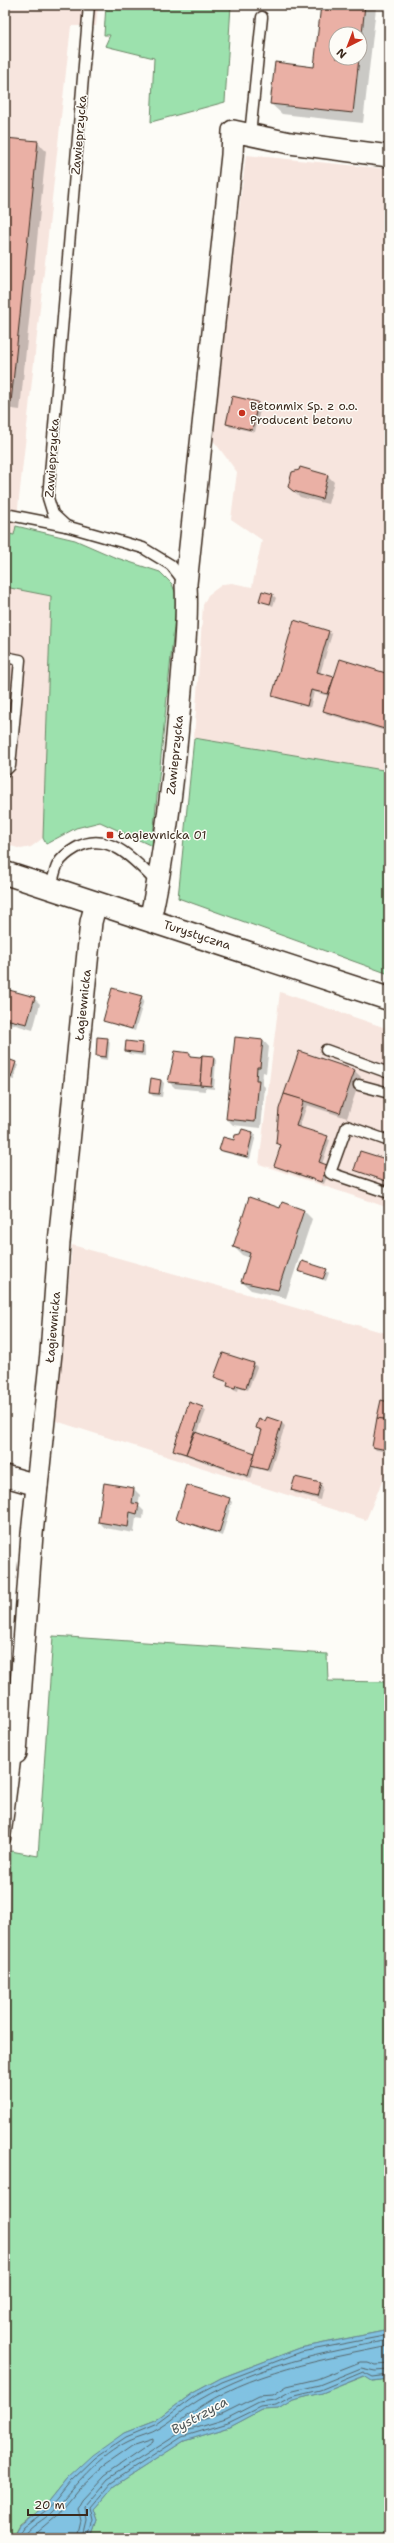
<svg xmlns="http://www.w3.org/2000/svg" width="394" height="2543" font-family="'Shantell Sans',sans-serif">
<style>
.built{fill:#f7e5de}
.green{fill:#9ce1ad;stroke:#6c8666}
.water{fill:#81c2e2;stroke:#658594}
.shadow{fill:#0003;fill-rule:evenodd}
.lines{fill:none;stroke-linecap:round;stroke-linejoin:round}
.shore{stroke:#57676c;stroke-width:1}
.building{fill:#eab0a5;stroke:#3b2a1e}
.service-casing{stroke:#3b2a1e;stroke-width:13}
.minor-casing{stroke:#3b2a1e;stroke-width:24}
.secondary-casing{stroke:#3b2a1e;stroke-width:25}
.service{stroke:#fdfcf7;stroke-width:10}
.minor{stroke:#fdfcf7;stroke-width:21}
.secondary{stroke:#fdfcf7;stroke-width:22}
.poi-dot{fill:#c8321e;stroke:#fdfcf7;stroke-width:1.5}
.labels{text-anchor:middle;stroke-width:3;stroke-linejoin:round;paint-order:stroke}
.street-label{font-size:12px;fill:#3b2a1e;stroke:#fdfcf7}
.poi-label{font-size:12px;fill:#3b2a1e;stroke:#fdfcf7;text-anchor:start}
.water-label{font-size:13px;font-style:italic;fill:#505859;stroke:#fdfcf7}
</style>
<rect width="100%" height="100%" fill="#fdfcf7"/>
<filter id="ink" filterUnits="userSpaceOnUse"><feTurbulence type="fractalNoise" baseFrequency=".025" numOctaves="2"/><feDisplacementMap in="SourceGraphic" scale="8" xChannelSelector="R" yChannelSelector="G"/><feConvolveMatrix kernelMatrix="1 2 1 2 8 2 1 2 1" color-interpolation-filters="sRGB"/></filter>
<g filter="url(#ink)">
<g class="built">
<polygon points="5,5 98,5 96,26 71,26 15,535 5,533"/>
<polygon points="246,155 389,169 389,771 194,738 203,605 208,595 223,584 232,583 252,587 262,540 231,519 237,472 210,436"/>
<polygon points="5,587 51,596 43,838 31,847 21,849 5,844"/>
<polygon points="280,992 389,1029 389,1208 259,1164"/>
<polygon points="72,1245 389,1334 389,1465 366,1520 56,1421"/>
</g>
<g class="green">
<polygon points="106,5 231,5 225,102 151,122 154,58 105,46 110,35 104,35"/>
<polygon points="16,526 75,540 114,557 160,572 172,584 177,597 152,846 100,822 76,828 46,844 43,838 51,596 5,587 5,533 14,535"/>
<polygon points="194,738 389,771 389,974 178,898"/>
<polygon points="53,1636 327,1654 328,1681 389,1682 389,2330 300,2348 221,2378 193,2393 155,2421 124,2433 67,2479 46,2505 19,2525 12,2538 5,2538 5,2071 8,2065 11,1851 38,1856"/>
<polygon points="365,2376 372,2381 389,2379 389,2538 91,2538 97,2521 93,2510 114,2486 184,2441 230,2427 262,2410 278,2409 293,2400 322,2393"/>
</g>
<polygon class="water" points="389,2330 389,2379 372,2381 364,2376 322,2393 293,2400 278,2409 262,2410 230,2427 184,2441 114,2486 93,2510 97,2521 91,2538 12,2538 19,2526 46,2505 67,2479 93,2455 124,2433 155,2421 193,2393 221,2378 300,2348"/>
<g class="shadow">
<path d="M 322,5 L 373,5 L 376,8 L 363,123 L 282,114 L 271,104 L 315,68 ZM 336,34 L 360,34 L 360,58 L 336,58 Z"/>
<polygon points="5,139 37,142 46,151 20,410 5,408"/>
<polygon points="258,403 261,406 255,432 230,427 227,424"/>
<polygon points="301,469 328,476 334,482 328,504 300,497 289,486"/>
<polygon points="273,595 276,598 273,606 260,600"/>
<polygon points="5,620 10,624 7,644 5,643"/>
<polygon points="295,621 332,634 320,674 334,679 340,660 389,675 389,732 327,714 324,711 329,696 314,692 310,708 276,698 273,695"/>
<polygon points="141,997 144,1000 135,1031 104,1020"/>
<polygon points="34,998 40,1004 33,1030 9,1023 5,1020 5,1008"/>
<polygon points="107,1039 110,1042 108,1060 100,1059 97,1056"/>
<polygon points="263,1040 269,1047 266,1073 263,1072 262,1084 265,1087 261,1128 233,1125 227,1119"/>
<polygon points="142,1044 145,1047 145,1056 129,1054 126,1051"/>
<polygon points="176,1053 201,1058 213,1057 216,1060 214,1089 205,1088 205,1091 175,1088 169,1082 170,1071 174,1071"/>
<polygon points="5,1060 18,1065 14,1080 5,1078"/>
<polygon points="355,1071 361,1077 347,1118 307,1105 299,1128 330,1140 322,1164 330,1169 324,1184 278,1168 275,1165 281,1146 277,1143 280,1110"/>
<polygon points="161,1080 164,1083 162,1097 153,1096 150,1093"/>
<polygon points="253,1132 256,1135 250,1159 223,1152 220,1149"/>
<polygon points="389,1162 389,1183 355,1170"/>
<polygon points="281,1209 304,1211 312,1219 286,1298 251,1290 242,1282 250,1258 242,1255 234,1247"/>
<polygon points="326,1270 329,1273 326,1281 299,1271"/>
<polygon points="254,1364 257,1367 248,1390 239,1387 238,1391 231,1388 229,1383 216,1377"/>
<polygon points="382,1401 389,1403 385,1425 387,1425 389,1417 389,1452 376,1450 373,1447"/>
<polygon points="203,1408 206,1411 197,1434 256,1455 263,1432 257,1428 266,1422 282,1423 285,1426 270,1472 254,1468 251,1479 177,1452 174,1450"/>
<polygon points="320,1484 323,1487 320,1500 295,1493 292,1490"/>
<polygon points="134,1489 140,1495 138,1505 144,1511 143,1519 136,1518 134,1533 105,1528 99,1522"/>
<polygon points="229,1499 232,1502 222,1536 177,1519"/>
</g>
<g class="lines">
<g class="shore">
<path d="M 389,2346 C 325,2359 247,2372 193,2412 C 188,2415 180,2420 177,2425 L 180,2426 L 224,2413 L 258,2396 L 273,2395 L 287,2386 L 317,2379 L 360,2362 L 368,2362 L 376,2365 L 389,2364"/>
<polyline points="17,2538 23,2528 49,2508 70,2482 95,2458 126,2437 157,2424 195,2396 222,2382 301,2352 389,2335"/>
<path d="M 23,2538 C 30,2525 44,2521 54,2510 C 76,2484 98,2456 129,2441 C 139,2436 151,2434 160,2428 C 174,2420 185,2408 199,2400 C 259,2365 322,2353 389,2340"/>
<polyline points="30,2538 57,2515 78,2489 102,2467 132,2446 153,2439 153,2442 105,2475 82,2500 78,2507 81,2521 77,2538"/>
<polyline points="83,2538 87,2521 85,2506 108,2479 180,2433 226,2419 259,2402 275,2400 289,2392 319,2385 361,2368 375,2371 389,2370"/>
<polyline points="88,2538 93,2521 90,2508 111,2483 182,2437 228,2423 261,2407 276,2405 291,2397 320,2390 363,2372 373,2377 389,2375"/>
</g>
</g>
<g class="building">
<polygon points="321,5 365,5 360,52 360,34 336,34 336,58 359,58 353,113 270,104 275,62 314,67"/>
<polygon points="5,138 38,141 11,402 5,401"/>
<polygon points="232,396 258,402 252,430 226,424"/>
<polygon points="300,467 328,475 322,499 293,491 288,487 292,472 299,470"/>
<polygon points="262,591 273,594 270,604 259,601"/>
<polygon points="5,620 8,620 5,635"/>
<polygon points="294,620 329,631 317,672 334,677 328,694 311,690 307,706 272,696"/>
<polygon points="340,659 389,674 388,730 323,711"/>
<polygon points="112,988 142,996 132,1029 103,1021"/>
<polygon points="9,990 35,997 27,1024 5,1019 5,1004"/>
<polygon points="97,1037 108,1038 106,1057 96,1056"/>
<polygon points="235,1037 263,1040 260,1067 257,1067 256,1080 259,1080 255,1122 226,1119"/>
<polygon points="126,1041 143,1043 142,1053 125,1051"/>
<polygon points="175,1051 190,1053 190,1056 200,1057 202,1055 200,1085 168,1082"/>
<polygon points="299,1051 355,1070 340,1113 284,1094"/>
<polygon points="202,1055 214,1056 211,1086 200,1085"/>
<polygon points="5,1058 16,1062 11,1078 5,1076"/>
<polygon points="151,1078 161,1080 159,1094 149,1093"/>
<polygon points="284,1094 304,1100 296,1126 328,1136 319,1162 327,1165 321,1182 274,1166 281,1145 276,1143 279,1109"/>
<polygon points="242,1129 253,1132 247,1157 219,1150 223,1137 234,1140 235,1135 240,1134"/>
<polygon points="360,1151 389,1160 389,1182 354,1170"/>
<polygon points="249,1197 280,1208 282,1202 304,1210 278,1290 241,1282 250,1253 233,1247"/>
<polygon points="302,1261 327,1269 323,1279 298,1271"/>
<polygon points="223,1353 254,1363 246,1388 236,1385 235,1388 227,1386 228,1382 214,1377"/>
<polygon points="381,1400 389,1402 387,1420 377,1418"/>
<polygon points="189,1402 203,1407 186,1454 173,1450"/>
<polygon points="267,1417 282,1422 267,1470 251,1466 262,1430 256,1428 259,1418 265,1421"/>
<polygon points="377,1418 389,1420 387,1450 372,1447"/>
<polygon points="195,1432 255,1453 248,1476 186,1454"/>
<polygon points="295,1477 321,1483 317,1497 291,1490"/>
<polygon points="104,1483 134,1488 132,1503 139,1504 137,1514 130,1512 128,1527 98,1522"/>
<polygon points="187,1485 230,1498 219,1533 176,1519"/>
</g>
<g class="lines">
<g class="service-casing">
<g id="service">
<polyline points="89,5 48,498 53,514 66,526 143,548 171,565 185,583"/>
<polyline points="250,135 262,17"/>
<polyline points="5,514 66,526"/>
<polyline points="5,657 20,660 10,766 5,771"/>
<path d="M 51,888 C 53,881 54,871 58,864 C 62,857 69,852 76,848 C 108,829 136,861 157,883"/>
<polyline points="326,1050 389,1073"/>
<polyline points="359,1085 389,1093"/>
<polyline points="389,1141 347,1126 330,1173 389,1193"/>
<polyline points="5,1749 16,1753 5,1839"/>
</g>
</g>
<g class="minor-casing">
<g id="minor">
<path d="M 150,920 C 166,848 174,776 180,703 C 183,663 188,624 186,584 L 232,155 L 233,131 L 290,143 L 389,156"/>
<polyline points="5,1476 37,1485"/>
<polyline points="16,1753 32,1534 51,1353 59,1243 91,922 96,903"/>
</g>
</g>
<g class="secondary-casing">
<polyline id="secondary" points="5,873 389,999"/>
</g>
<use href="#service" class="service"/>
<use href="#minor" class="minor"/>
<use href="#secondary" class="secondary"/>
</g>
</g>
<g class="poi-dot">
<circle cx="242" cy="413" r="4"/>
<rect x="106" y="831" width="8" height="8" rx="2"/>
</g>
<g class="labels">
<g class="street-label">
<text transform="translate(79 135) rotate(-85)" y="4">Zawieprzycka</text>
<text transform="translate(52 458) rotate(-86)" y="4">Zawieprzycka</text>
<text transform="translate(175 755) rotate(-84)" y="4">Zawieprzycka</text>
<text transform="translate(197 935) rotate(18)" y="4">Turystyczna</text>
<text transform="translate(83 1005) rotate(-84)" y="4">Łagiewnicka</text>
<text transform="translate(53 1327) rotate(-85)" y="4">Łagiewnicka</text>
</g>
<g class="poi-label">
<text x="250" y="410">Betonmix Sp. z o.o.<tspan x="250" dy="14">Producent betonu</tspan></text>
<text x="118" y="839">Łagiewnicka 01</text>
</g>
<g class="water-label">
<text transform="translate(199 2415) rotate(-29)" y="5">Bystrzyca</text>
</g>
</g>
<rect width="394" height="2543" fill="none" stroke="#fdfcf7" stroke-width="20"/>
<rect x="10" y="10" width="374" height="2523" fill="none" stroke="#3b2a1e" stroke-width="1.5" filter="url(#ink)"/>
<g transform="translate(348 46) rotate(222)"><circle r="19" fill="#fdfcf7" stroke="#afa8a0"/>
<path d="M0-3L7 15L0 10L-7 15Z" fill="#c8321e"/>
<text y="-6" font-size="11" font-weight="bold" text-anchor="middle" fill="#3b2a1e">N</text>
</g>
<path d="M28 2509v6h59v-6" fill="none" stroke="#3b2a1e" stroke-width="2"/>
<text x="34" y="2509" font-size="12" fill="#3b2a1e" stroke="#fdfcf7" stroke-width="3" paint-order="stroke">20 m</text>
</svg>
